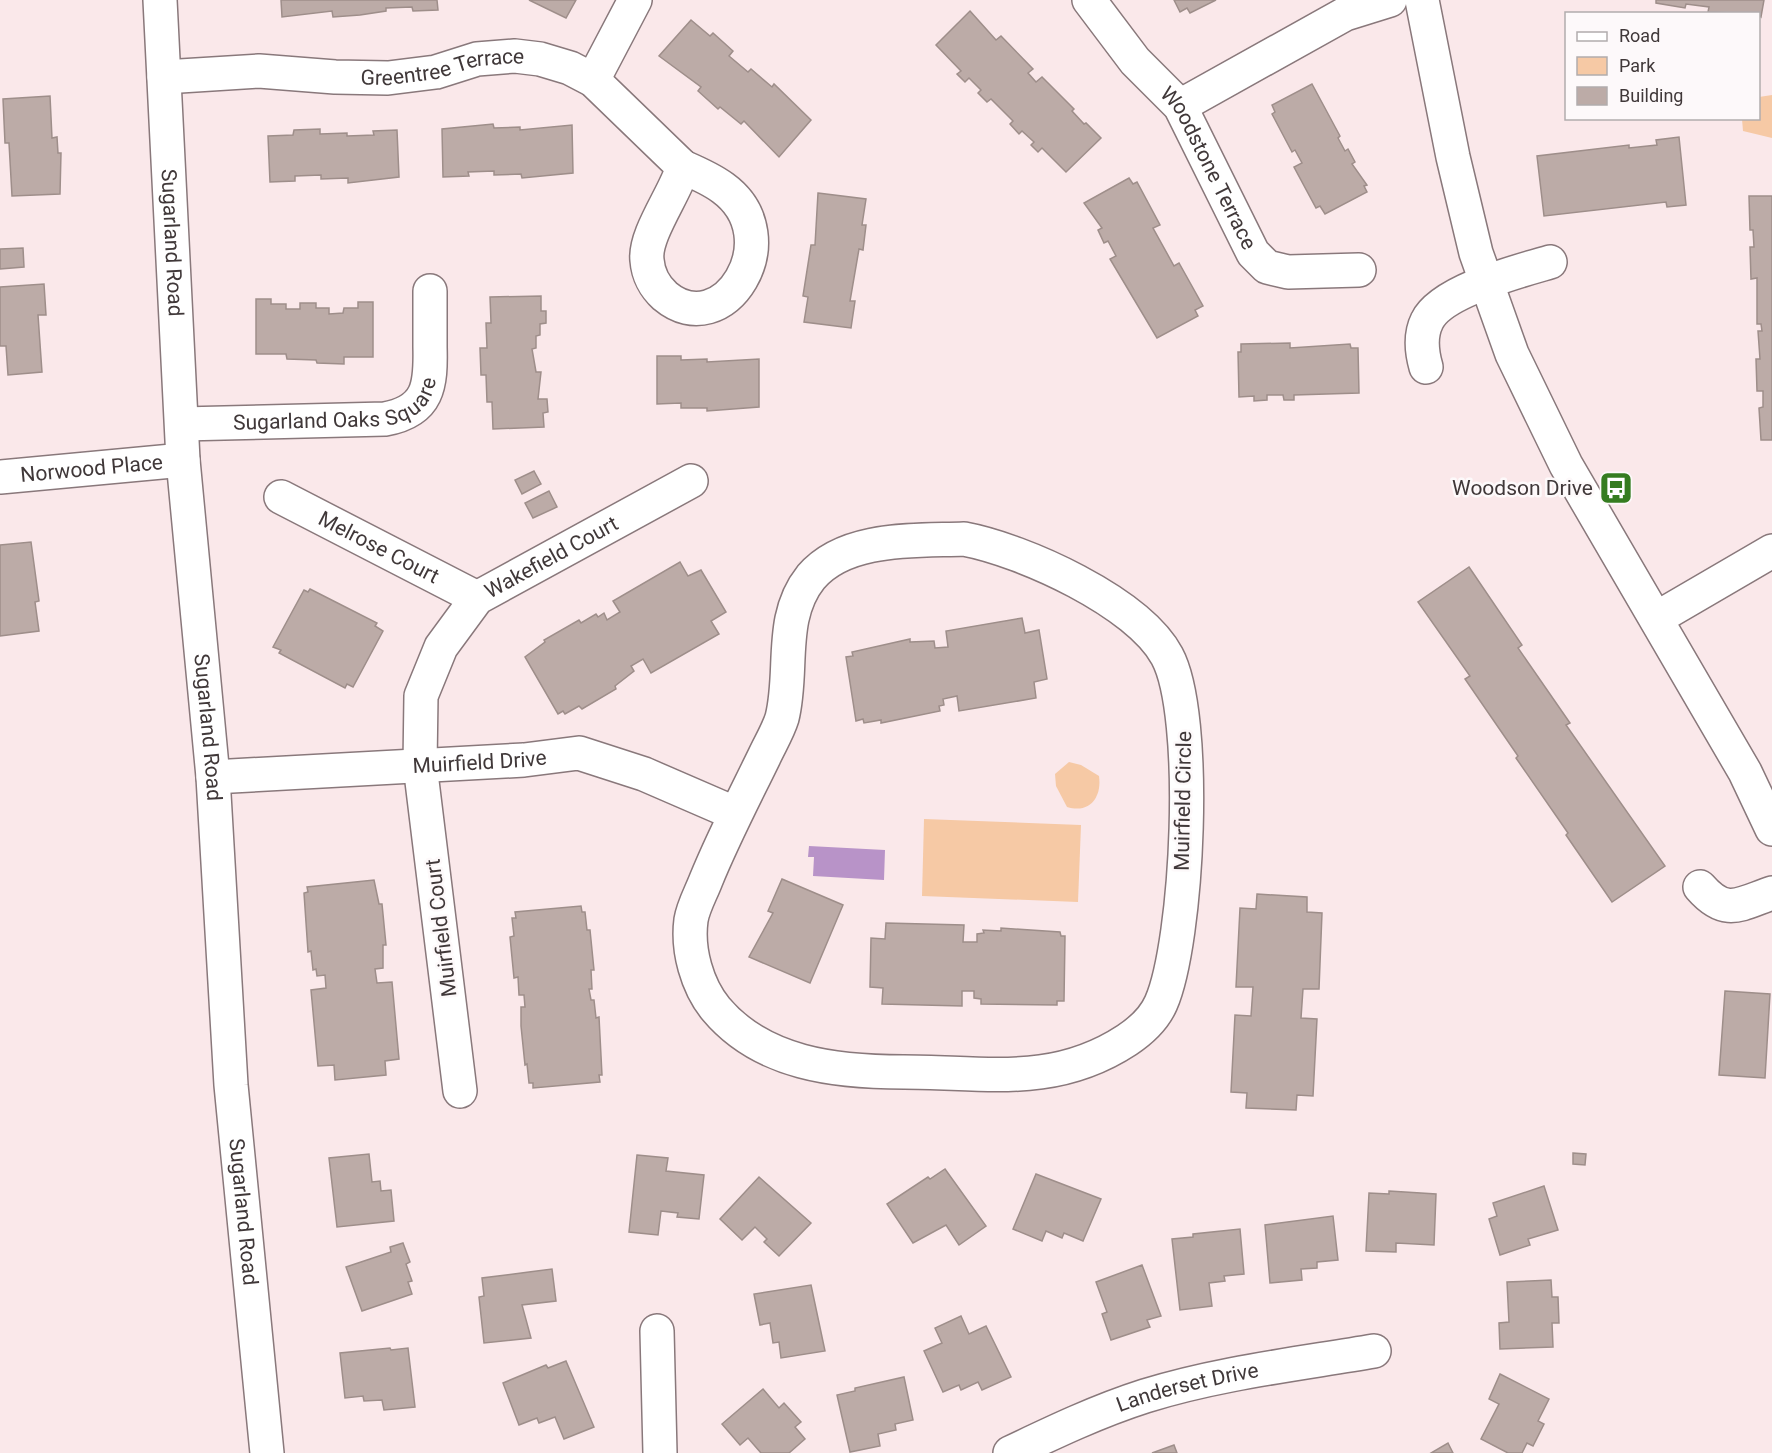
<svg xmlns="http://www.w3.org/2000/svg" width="1772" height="1453" font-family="Roboto,sans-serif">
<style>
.green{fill:#f6c9a5}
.water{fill:#b893c8}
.building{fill:#bcaba7;stroke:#9e8e8a;stroke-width:1.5}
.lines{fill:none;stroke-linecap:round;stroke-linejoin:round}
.street-casing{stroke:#89787b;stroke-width:36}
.secondary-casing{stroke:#89787b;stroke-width:36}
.street{stroke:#fff;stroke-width:33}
.secondary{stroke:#fff;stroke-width:33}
.labels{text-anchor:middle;stroke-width:5;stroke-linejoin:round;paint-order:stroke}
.street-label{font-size:21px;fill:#403839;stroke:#fdf9fa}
.poi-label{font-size:21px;fill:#403839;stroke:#fdf9fa;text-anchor:end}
</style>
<rect width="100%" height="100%" fill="#fae8ea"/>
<g class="green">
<polygon points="1772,95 1772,138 1743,131 1742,119 1758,118 1759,97"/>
<path d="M 1069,762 L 1081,765 L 1099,776 C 1102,797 1090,814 1067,807 L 1056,786 L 1055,774 Z"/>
<polygon points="924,819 1081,825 1078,902 922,896"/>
</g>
<polygon class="water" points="809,846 885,850 884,880 813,876 814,857 808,857"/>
<g class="building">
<polygon points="281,0 437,0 438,10 413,11 412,7 386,8 386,11 360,15 333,17 332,11 282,17"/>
<polygon points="529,0 576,0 566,18"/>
<polygon points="1174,0 1216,0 1190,13 1187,8 1180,12"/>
<polygon points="1656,0 1764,0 1761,17 1758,14 1708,12 1709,7 1686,4 1685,8 1656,3"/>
<polygon points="970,11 996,40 1001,36 1033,69 1028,73 1036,82 1042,77 1074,109 1072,111 1084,124 1086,123 1101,138 1066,172 1042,148 1038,152 1031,145 1034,142 1022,131 1019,134 1010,124 1013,121 991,99 987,102 978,93 981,90 969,78 965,82 957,74 961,71 936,45"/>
<polygon points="691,20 710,36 713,33 733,51 729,56 748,72 751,69 772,87 774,84 811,120 779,157 744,121 741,124 720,107 718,109 698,91 701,87 659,56"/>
<polygon points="1312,84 1340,136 1338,138 1345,151 1348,149 1355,162 1352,164 1367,185 1364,186 1367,192 1325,214 1320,206 1316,208 1294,167 1302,163 1295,150 1292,152 1272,114 1275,112 1272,105"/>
<polygon points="50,96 52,138 57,137 58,153 61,153 60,194 12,196 9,143 5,143 3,99"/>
<polygon points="493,124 494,128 520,127 520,130 572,125 573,173 522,178 521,174 494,175 494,171 468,172 469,176 443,177 442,129"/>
<polygon points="320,129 320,134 347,133 347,136 374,135 373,131 397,130 399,177 348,183 348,178 321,179 321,175 295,176 295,181 270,182 268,136 293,135 294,130"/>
<polygon points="1679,137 1686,205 1667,207 1666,202 1544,216 1537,156 1629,145 1629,148 1657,145 1656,140"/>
<polygon points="1129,178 1133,184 1137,182 1160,225 1153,228 1174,266 1179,263 1203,306 1195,310 1198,316 1157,338 1110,259 1116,256 1108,241 1104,243 1098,230 1102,228 1084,203"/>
<polygon points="818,193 866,199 862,225 866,225 863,250 859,249 850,301 855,301 851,328 804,322 808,297 803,296 811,245 815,245"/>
<polygon points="1749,196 1772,196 1772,440 1761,440 1759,408 1763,407 1763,391 1757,391 1756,359 1760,359 1758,331 1762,331 1761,324 1757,324 1757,278 1751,279 1750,247 1754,247 1753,230 1750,230"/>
<polygon points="23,248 24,267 0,269 0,249"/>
<polygon points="44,284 46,315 38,315 42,372 8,375 6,346 0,346 0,287"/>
<polygon points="541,296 541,311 546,311 546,323 540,324 540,335 536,336 536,348 532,349 536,372 541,372 538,399 547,399 548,412 543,413 544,427 493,429 492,402 487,402 486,375 481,375 480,348 487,348 486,323 491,323 490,297"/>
<polygon points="256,299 271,299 271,304 286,304 286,309 300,309 300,303 316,303 316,308 329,308 329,314 343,313 344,308 358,308 358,302 373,302 373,357 344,357 344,364 317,363 316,360 287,359 286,354 256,354"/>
<polygon points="1290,343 1290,348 1350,344 1351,348 1358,348 1359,393 1294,395 1294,400 1284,400 1283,395 1267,395 1267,400 1254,401 1254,396 1239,397 1238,352 1241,352 1241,344"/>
<polygon points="657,356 681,356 681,360 707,359 707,362 759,359 759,407 707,411 707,408 681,408 681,403 657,404"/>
<polygon points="534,471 541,484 522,494 515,480"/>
<polygon points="549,491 557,507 533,518 525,503"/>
<polygon points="31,542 39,601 35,602 39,631 0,636 0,545"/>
<polygon points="680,562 688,576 701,570 726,612 711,621 719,634 651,673 643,659 631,666 634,671 615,686 616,689 582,709 579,706 565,714 563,711 558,714 525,657 545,642 544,640 579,620 581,623 596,614 598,617 604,613 607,620 620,612 613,601"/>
<polygon points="1469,567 1522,645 1518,648 1570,723 1566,725 1665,866 1612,902 1566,835 1568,833 1516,758 1518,756 1465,679 1470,676 1418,602"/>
<polygon points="310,589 377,623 375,626 383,631 353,687 347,684 345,688 279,653 281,650 273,647 304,590 308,592"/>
<polygon points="1022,618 1025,633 1039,630 1047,679 1034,682 1036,698 959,711 957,696 943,699 944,705 939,706 940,711 881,723 881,720 864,723 863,719 856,721 846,657 853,656 852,652 910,639 910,642 934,641 935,648 948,647 946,631"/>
<polygon points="782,879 843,905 810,983 749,957 773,913 768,911"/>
<polygon points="374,880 379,904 382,904 386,945 383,945 383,968 375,969 377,983 392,982 399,1059 385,1061 386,1075 335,1080 334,1065 318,1066 311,990 326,988 325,975 317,976 316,969 313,970 311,951 308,952 304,893 308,892 307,887"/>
<polygon points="1257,894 1307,897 1307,912 1322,913 1319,989 1303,989 1301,1018 1317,1019 1313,1096 1297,1095 1296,1110 1246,1108 1247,1093 1231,1092 1235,1015 1251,1016 1253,987 1236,987 1240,908 1256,909"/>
<polygon points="581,906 582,912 585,912 587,930 590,930 594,970 591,970 592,989 589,989 591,1000 594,1000 596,1018 599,1017 602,1075 599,1075 600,1082 533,1088 533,1083 529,1083 527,1064 525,1065 521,1026 521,1007 525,1007 524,995 519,995 518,977 514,978 510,937 514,936 512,918 516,918 515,912"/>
<polygon points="886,923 964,925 963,942 977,942 977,934 984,933 983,930 1001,931 1001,928 1060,932 1061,936 1065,936 1064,1001 1057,1001 1057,1005 981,1004 981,999 974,998 974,991 962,991 962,1006 882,1004 883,988 870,987 871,938 885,939"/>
<polygon points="1725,991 1770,994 1765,1078 1719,1075"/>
<polygon points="1573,1153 1586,1154 1585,1165 1573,1164"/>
<polygon points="369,1154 372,1182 380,1181 381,1191 391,1190 394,1221 337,1227 329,1158"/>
<polygon points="637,1155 668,1158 666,1171 704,1175 699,1219 677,1217 678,1213 661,1211 658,1235 629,1232"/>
<polygon points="945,1169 986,1226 959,1245 946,1225 913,1243 887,1204 928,1177 930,1179"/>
<polygon points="1036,1174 1101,1199 1083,1241 1064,1233 1062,1238 1046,1231 1042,1241 1013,1229"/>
<polygon points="759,1177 811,1223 779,1256 764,1242 767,1239 755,1227 742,1240 720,1219"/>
<polygon points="1544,1186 1558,1230 1528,1239 1530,1245 1500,1255 1489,1219 1497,1216 1493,1203"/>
<polygon points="1389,1191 1436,1194 1434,1245 1396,1243 1396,1252 1366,1251 1369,1193 1389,1194"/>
<polygon points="1333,1216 1338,1260 1317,1262 1317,1268 1301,1269 1302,1280 1270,1283 1265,1225"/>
<polygon points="1240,1229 1244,1274 1224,1276 1225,1281 1209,1283 1212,1306 1180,1310 1172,1239 1193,1237 1193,1234"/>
<polygon points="403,1243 410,1262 406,1264 412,1281 408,1282 412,1294 362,1311 346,1267 391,1252 390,1247"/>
<polygon points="1142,1265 1161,1316 1147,1320 1150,1327 1111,1340 1102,1314 1107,1312 1096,1282"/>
<polygon points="552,1269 556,1301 522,1305 531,1338 484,1343 479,1297 484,1296 482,1278"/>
<polygon points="1551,1280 1552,1297 1558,1297 1559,1323 1552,1323 1553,1347 1500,1349 1499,1323 1509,1322 1507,1282"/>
<polygon points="811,1285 825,1351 781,1358 779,1342 773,1343 770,1323 760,1325 754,1294"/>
<polygon points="961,1316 969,1334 986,1326 1011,1377 982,1390 978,1382 961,1390 959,1385 943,1392 924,1351 942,1343 935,1328"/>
<polygon points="390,1348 391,1350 408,1348 415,1407 384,1410 382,1400 364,1401 363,1396 345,1398 340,1353"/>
<polygon points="566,1361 594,1427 564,1439 555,1417 539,1423 537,1418 519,1425 503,1383 546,1365 548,1368"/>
<polygon points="1500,1374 1549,1399 1538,1421 1544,1424 1533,1446 1527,1443 1522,1453 1508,1453 1481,1439 1499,1404 1489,1399"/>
<polygon points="904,1377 913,1420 895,1424 896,1430 878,1434 880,1446 850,1452 837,1395 855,1391 855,1388"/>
<polygon points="763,1389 779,1408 784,1403 801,1422 795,1427 805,1439 789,1453 761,1453 748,1438 740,1445 722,1424"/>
<polygon points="1448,1443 1453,1453 1431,1453"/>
<polygon points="1174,1445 1177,1453 1152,1453"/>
</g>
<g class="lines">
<g class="street-casing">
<g id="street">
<path id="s1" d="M 1089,0 L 1135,61 L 1180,106 L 1253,253 L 1267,267 L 1288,272 L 1359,270"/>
<polyline points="1422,0 1453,157 1476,253 1512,354 1566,465 1745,772 1772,829"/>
<path id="s2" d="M 164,77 L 259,71 L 335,77 L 388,78 L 436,72 L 477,59 L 515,56 L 540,59 L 570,68 L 593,80 L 683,167"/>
<polyline points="593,80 635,0"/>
<polyline points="1180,106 1345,14 1390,0"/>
<path d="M 683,167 C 697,173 711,179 723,188 C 791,238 723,345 665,296 C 655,287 648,274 647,260 C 644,235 675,194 683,167 Z"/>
<path d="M 1426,367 C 1422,353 1420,335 1427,321 C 1441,291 1519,271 1550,262"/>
<path id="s3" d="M 182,424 L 385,419 C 429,411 431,385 430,347 C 430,328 430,310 430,291"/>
<path id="s4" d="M 0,477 L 183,460"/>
<path id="s5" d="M 281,497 L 477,598"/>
<path d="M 964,539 C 1023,550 1138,602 1167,656 C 1199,715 1188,941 1161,1003 C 1154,1019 1142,1030 1127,1040 C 1054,1088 985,1072 904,1072 C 836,1072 762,1064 716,1009 C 697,986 687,950 691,920 C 693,907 701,893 706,880 C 723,838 744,798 764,757 C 770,744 778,731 782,718 C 794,671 778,618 811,577 C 846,536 916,541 964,539 Z"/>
<polyline points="1657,618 1772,551"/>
<path id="s6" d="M 213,777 L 524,760 L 579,753 L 644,774 L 734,813"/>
<path d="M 1700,887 C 1726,917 1740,904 1772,893"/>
<path id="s7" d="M 460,1091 L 420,765 L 421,696 L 441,647 L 477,598 L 691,481"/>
<polyline points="657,1331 660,1453"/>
<path id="s8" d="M 1010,1453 C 1054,1432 1098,1411 1145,1396 C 1219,1373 1298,1364 1374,1351"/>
</g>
</g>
<g class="secondary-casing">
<g id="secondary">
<path id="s9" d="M 160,0 L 183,460 L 213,777 L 231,1085 L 267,1453"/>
</g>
</g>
<use href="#street" class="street"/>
<use href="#secondary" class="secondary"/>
</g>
<defs>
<g id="bus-square" transform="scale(1.725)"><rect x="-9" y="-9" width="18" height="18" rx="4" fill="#357c20" stroke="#fdf9fa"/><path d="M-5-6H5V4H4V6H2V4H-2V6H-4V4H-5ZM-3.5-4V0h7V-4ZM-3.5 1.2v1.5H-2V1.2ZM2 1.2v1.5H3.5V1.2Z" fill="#fff"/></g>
</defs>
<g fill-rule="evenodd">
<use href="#bus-square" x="1616" y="488"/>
</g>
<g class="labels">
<g class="street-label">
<text dy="7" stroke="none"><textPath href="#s2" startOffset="280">Greentree Terrace</textPath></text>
<text dy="7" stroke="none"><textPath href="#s1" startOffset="208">Woodstone Terrace</textPath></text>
<text dy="7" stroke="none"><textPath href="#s9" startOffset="243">Sugarland Road</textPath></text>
<text dy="7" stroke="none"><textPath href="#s3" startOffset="160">Sugarland Oaks Square</textPath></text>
<text dy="7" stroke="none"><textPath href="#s4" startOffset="92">Norwood Place</textPath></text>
<text dy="7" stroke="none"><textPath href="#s5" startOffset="110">Melrose Court</textPath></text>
<text dy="7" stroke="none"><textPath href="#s7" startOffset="596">Wakefield Court</textPath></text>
<text dy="7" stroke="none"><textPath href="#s9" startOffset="729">Sugarland Road</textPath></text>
<text dy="7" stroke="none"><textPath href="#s6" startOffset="267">Muirfield Drive</textPath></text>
<text transform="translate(1183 801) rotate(-89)" y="7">Muirfield Circle</text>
<text transform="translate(441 928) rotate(-97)" y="7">Muirfield Court</text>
<text dy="7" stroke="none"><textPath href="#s9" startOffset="1215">Sugarland Road</textPath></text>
<text dy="7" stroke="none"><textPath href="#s8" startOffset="190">Landerset Drive</textPath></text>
</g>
<g class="poi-label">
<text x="1593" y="495">Woodson Drive</text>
</g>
</g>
<rect x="1565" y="12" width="195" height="108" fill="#fdf9fa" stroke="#b1acad" stroke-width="1.5"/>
<rect x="1577" y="32" width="30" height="9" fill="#ffffff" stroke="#b1acad" stroke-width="1.5"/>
<text x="1619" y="42" font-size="18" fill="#403839">Road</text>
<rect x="1577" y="57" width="30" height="18" fill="#f6c9a5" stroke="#b1acad" stroke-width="1.5"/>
<text x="1619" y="72" font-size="18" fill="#403839">Park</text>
<rect x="1577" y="87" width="30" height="18" fill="#bcaba7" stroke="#b1acad" stroke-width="1.5"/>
<text x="1619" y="102" font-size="18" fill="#403839">Building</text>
</svg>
